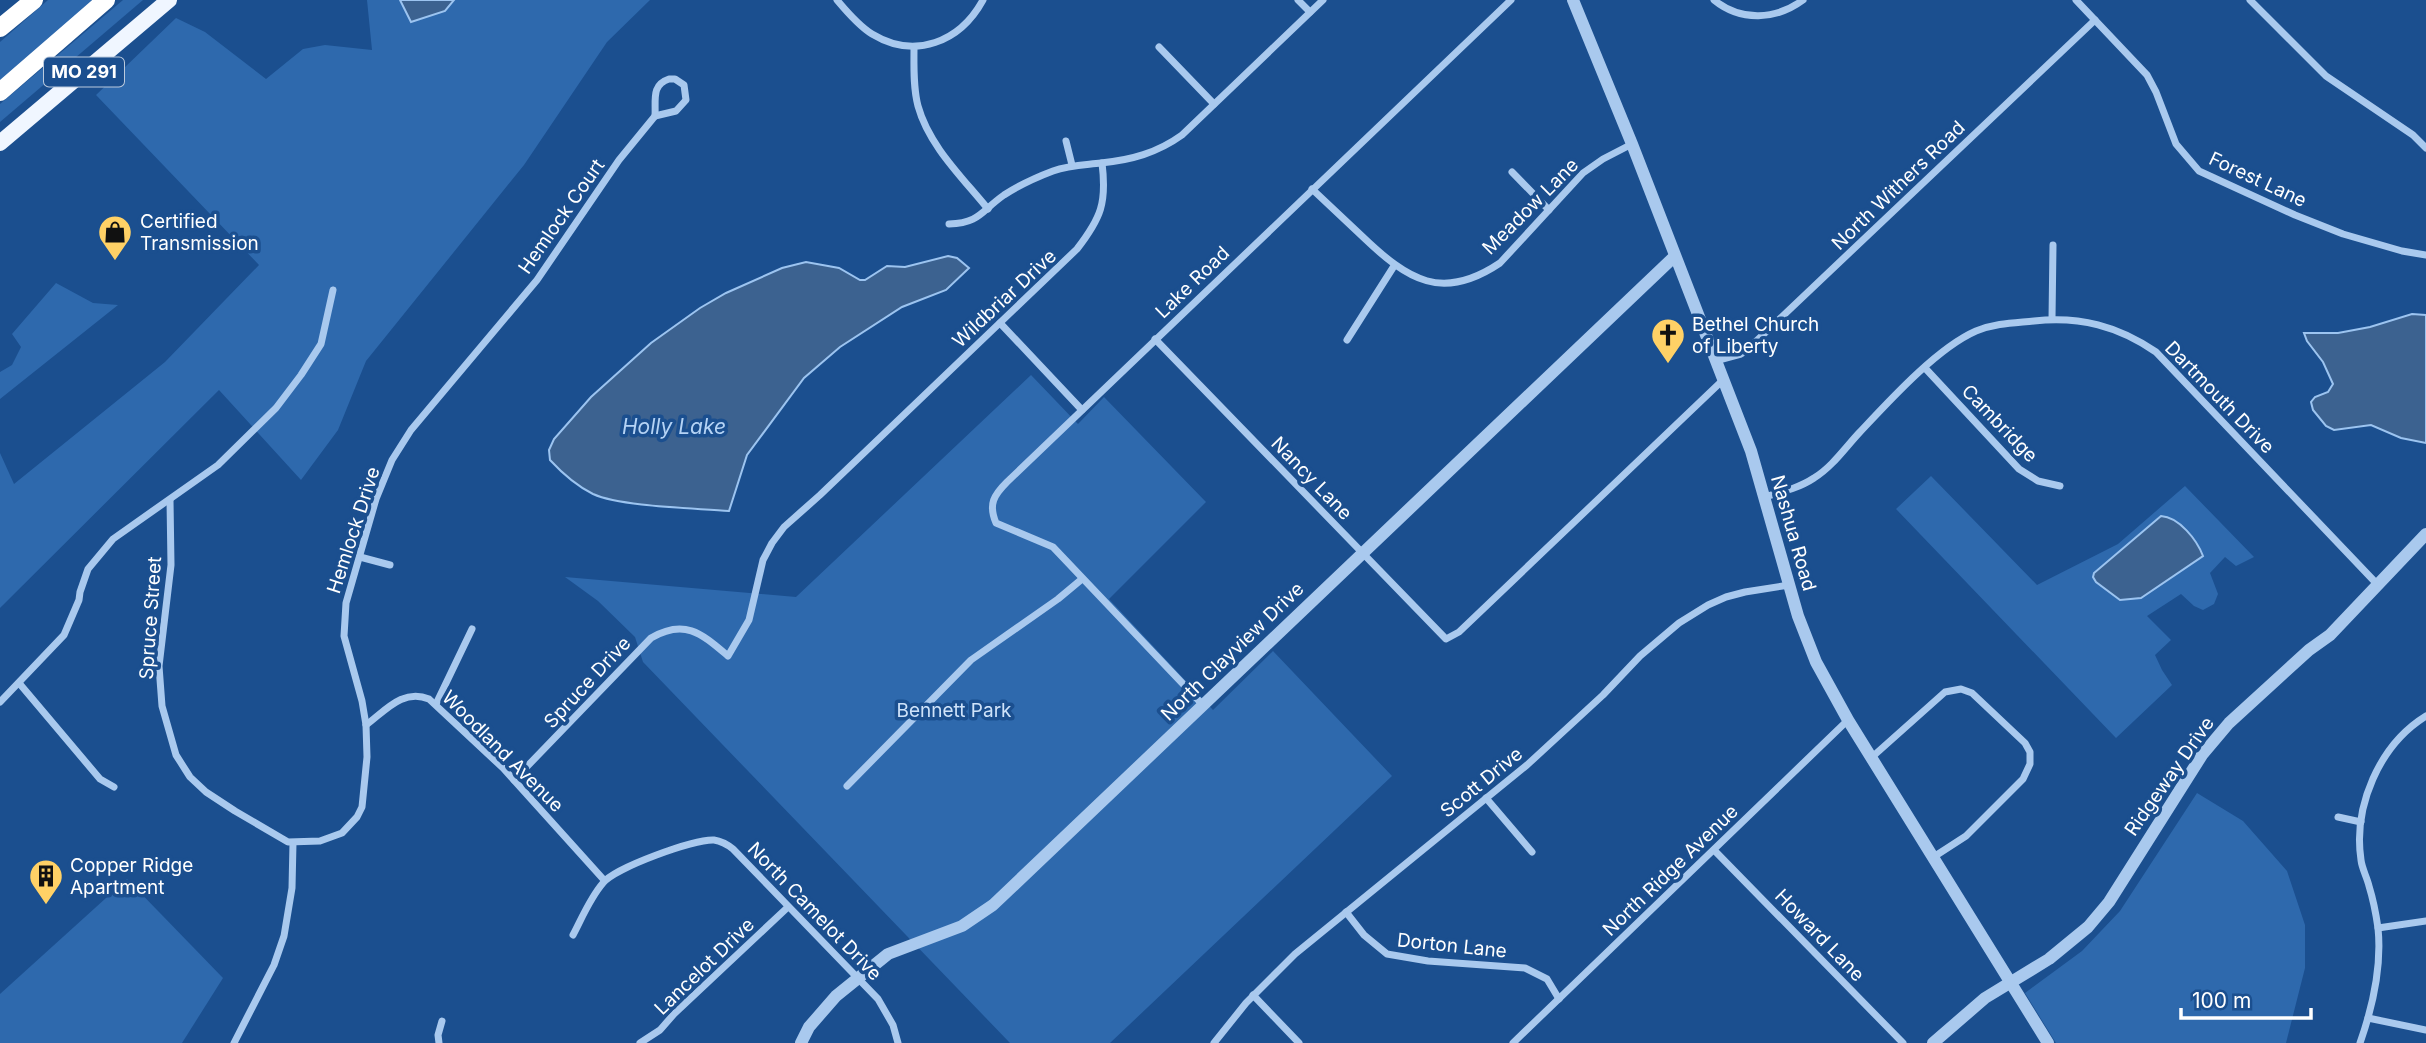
<svg xmlns="http://www.w3.org/2000/svg" width="2426" height="1043" font-family="Inter,sans-serif">
<style>
.green{fill:#2e69ad;fill-rule:evenodd}
.water{fill:#3c6290;stroke:#9cc4f0;stroke-width:2}
.lines{fill:none;stroke-linecap:round;stroke-linejoin:round}
.minor{stroke:#a9c9ee;stroke-width:7}
.tertiary{stroke:#a9c9ee;stroke-width:12}
.primary{stroke:#f0f6ff;stroke-width:16}
.motorway{stroke:#fff;stroke-width:18}
.labels{text-anchor:middle;stroke-width:7;stroke-linejoin:round;paint-order:stroke}
.shield{fill:#1b4f8f;stroke:#bbcadd;stroke-width:2}
.shield-label{font-size:18px;font-weight:bold;fill:#fff}
.street-label{font-size:19px;fill:#fff;stroke:#1b4f8f}
.poi-label{font-size:19px;fill:#fff;stroke:#1b4f8f;text-anchor:start}
.park-label{font-size:19px;fill:#cfe3fa;stroke:#1b4f8f}
.water-label{font-size:21px;font-style:italic;fill:#b5d3f5;stroke:#1b4f8f}
</style>
<rect width="100%" height="100%" fill="#1b4f8f"/>
<g class="green">
<polygon points="48,0 98,0 0,85 0,42"/>
<polygon points="123,0 143,0 0,122 0,104"/>
<polygon points="367,0 650,0 607,42 524,165 366,361 338,430 301,480 219,390 0,608 0,453 14,484 165,362 259,265 96,95 176,18 205,32 266,79 303,49 325,45 372,50"/>
<polygon points="56,283 93,303 118,305 0,399 0,372 12,365 21,347 12,334"/>
<polygon points="1031,375 1078,424 1104,397 1206,502 1109,599 1213,710 1273,651 1392,776 1110,1043 1010,1043 643,662 635,637 598,601 565,577 796,597"/>
<path d="M 1931,476 L 2037,585 L 2118,544 L 2185,486 L 2254,557 L 2236,566 L 2225,557 L 2210,573 L 2218,594 L 2214,604 L 2203,610 L 2194,606 L 2181,594 L 2147,616 L 2171,640 L 2155,655 L 2162,670 L 2172,685 L 2116,738 L 1896,509 ZM 2160,516 L 2141,598 L 2120,600 L 2126,547 Z"/>
<polygon points="2197,793 2243,821 2287,871 2305,925 2305,968 2286,1043 2056,1043 2025,993 2082,951 2120,911"/>
<polygon points="127,879 223,978 182,1043 0,1043 0,994"/>
</g>
<g class="water">
<polygon points="400,0 454,0 445,11 411,22"/>
<path d="M 948,256 L 957,258 L 969,268 L 946,290 L 902,307 L 840,347 L 804,378 L 747,455 L 729,511 C 694,508 622,507 593,494 C 577,486 562,473 550,460 L 549,450 L 554,439 L 591,397 L 651,343 L 700,308 L 726,293 L 782,268 L 806,262 L 839,268 L 860,280 L 865,280 L 887,266 L 905,267 Z"/>
<polygon points="2412,314 2426,315 2426,443 2401,438 2371,425 2334,430 2326,426 2313,410 2311,402 2315,397 2328,392 2333,384 2323,362 2307,341 2304,333 2338,333 2370,327"/>
<path d="M 2161,516 C 2179,517 2197,540 2203,556 L 2141,598 L 2120,600 L 2096,582 L 2093,577 L 2094,573 Z"/>
</g>
<g class="lines">
<g class="minor">
<path d="M 837,0 C 847,12 859,26 872,34 C 915,60 960,42 983,0"/>
<polyline points="1298,0 1310,12"/>
<path d="M 1714,0 C 1741,22 1776,20 1803,0"/>
<polyline points="2076,0 2147,75 2156,92 2176,144 2199,171 2295,215 2343,234 2402,251 2426,255"/>
<polyline points="2250,0 2326,76 2413,135 2426,148"/>
<path d="M 914,47 C 914,66 913,87 918,106 C 929,146 963,178 988,209"/>
<polyline points="1159,47 1214,104"/>
<path d="M 669,79 L 675,79 L 684,85 L 686,100 L 676,111 L 655,116 C 656,100 651,85 669,79 Z"/>
<polyline points="1066,141 1072,165"/>
<polyline points="1512,172 1549,210"/>
<path d="M 1312,189 C 1329,205 1346,221 1363,237 C 1408,280 1442,302 1500,263 L 1583,173 L 1603,159 L 1632,144"/>
<path d="M 949,224 C 980,223 981,211 1004,195 C 1018,186 1037,177 1053,171 C 1069,165 1084,165 1101,163 C 1131,160 1157,153 1182,135 L 1323,0"/>
<polyline points="2052,319 2053,245"/>
<polyline points="1000,323 1082,410"/>
<polyline points="1155,339 1446,639 1459,632 1723,380"/>
<polyline points="1347,340 1394,266"/>
<polyline points="1715,361 1741,354 1750,347 2095,20"/>
<polyline points="1925,368 2019,469 2038,481 2060,486"/>
<path d="M 1764,497 C 1782,492 1799,488 1814,478 C 1832,467 1845,448 1859,433 C 1889,401 1937,348 1976,331 C 1996,323 2014,323 2034,321 C 2080,316 2118,326 2156,352 L 2377,584"/>
<polyline points="170,500 171,565 159,666 162,706 176,755 190,777 206,792 235,811 288,842 320,841 342,833 357,817 362,807 367,757 366,725 362,701 344,636 346,603 376,499 392,460 411,430 537,280 619,160 655,116"/>
<polyline points="360,557 390,565"/>
<polyline points="19,683 100,779 114,787"/>
<polyline points="0,702 64,635 79,600 80,592 88,569 113,539 218,465 276,408 301,375 321,344 333,290"/>
<polyline points="436,704 472,629"/>
<path d="M 1203,705 L 1053,547 L 996,523 C 988,504 994,495 1007,482 L 1511,0"/>
<path d="M 366,725 C 385,711 403,688 429,699 L 503,768 L 604,880"/>
<polyline points="1871,758 1945,692 1961,689 1972,693 2025,743 2030,752 2030,764 2023,779 1966,836 1932,858"/>
<path d="M 514,780 L 651,638 C 685,618 702,634 728,656 L 749,620 L 763,560 L 772,543 L 784,527 L 820,495 L 1077,249 C 1101,218 1107,203 1102,163"/>
<polyline points="847,786 971,660 1058,599 1082,579"/>
<polyline points="1486,798 1532,852"/>
<polyline points="2338,817 2361,822"/>
<polyline points="1714,850 1903,1043"/>
<polyline points="1346,912 1364,935 1387,954 1428,961 1525,968 1547,979 1559,999"/>
<polyline points="2378,928 2426,921"/>
<path d="M 573,935 C 582,918 590,898 603,883 C 614,868 694,839 714,840 C 721,841 728,845 733,849 L 878,999 L 893,1025 L 898,1043"/>
<polyline points="1253,995 1299,1043"/>
<polyline points="2368,1018 2426,1030"/>
<polyline points="234,1043 274,965 284,936 292,888 293,843"/>
<polyline points="439,1043 438,1035 442,1021"/>
<polyline points="640,1043 660,1030 674,1014 788,907"/>
<polyline points="1214,1043 1246,1003 1295,954 1527,765 1603,695 1640,656 1679,623 1708,605 1726,597 1745,592 1789,585"/>
<polyline points="1513,1043 1848,720"/>
<path d="M 2360,1043 C 2373,1006 2382,967 2378,928 C 2376,914 2373,899 2369,886 C 2367,877 2362,869 2361,860 C 2353,807 2379,745 2426,716"/>
</g>
<g class="tertiary">
<polyline points="1573,0 1632,144 1751,451 1798,616 1816,662 1848,720 2048,1043"/>
<polyline points="801,1043 809,1027 836,996 888,954 962,926 993,905 1674,257"/>
<polyline points="1933,1043 1985,998 2049,959 2088,927 2109,902 2202,755 2229,723 2309,650 2330,635 2426,534"/>
</g>
<polyline class="primary" points="0,143 169,0"/>
<g class="motorway">
<polyline points="0,28 34,0"/>
<polyline points="0,92 106,0"/>
</g>
</g>
<defs>
<g id="shop-pin" transform="scale(1.75)"><path d="M0 17L-7.5 6A9.5 9.5 0 1 1 7.5 6Z" fill="#ffd166" stroke="#1b4f8f"/><path d="M-5-2.5h2.3a2.7 3.5 0 0 1 5.4 0H5L5.5 6h-11ZM-1.5-2.5h3a1.5 2.3 0 0 0-3 0Z" fill="#111"/></g>
<g id="church-pin" transform="scale(1.75)"><path d="M0 17L-7.5 6A9.5 9.5 0 1 1 7.5 6Z" fill="#ffd166" stroke="#1b4f8f"/><path d="M-1.2-6h2.4v3.5h3.3v2.4h-3.3V6h-2.4V-.1h-3.3v-2.4h3.3Z" fill="#111"/></g>
<g id="building-pin" transform="scale(1.75)"><path d="M0 17L-7.5 6A9.5 9.5 0 1 1 7.5 6Z" fill="#ffd166" stroke="#1b4f8f"/><path d="M-4-6H4V6H1V3H-1V6H-4ZM-2.5-4.3h1.7v1.8h-1.7ZM.8-4.3h1.7v1.8H.8ZM-2.5-1h1.7V.8h-1.7ZM.8-1h1.7V.8H.8Z" fill="#111"/></g>
</defs>
<g fill-rule="evenodd">
<use href="#shop-pin" x="115" y="232"/>
<use href="#church-pin" x="1668" y="335"/>
<use href="#building-pin" x="46" y="876"/>
</g>
<g class="labels">
<rect class="shield" x="44" y="57.5" width="80" height="29" rx="5"/>
<g class="shield-label">
<text x="84" y="78">MO 291</text>
</g>
<g class="street-label">
<text transform="translate(2258 179) rotate(25)" y="7">Forest Lane</text>
<text transform="translate(1898 185) rotate(-44)" y="7">North Withers Road</text>
<text transform="translate(1530 206) rotate(-45)" y="7">Meadow Lane</text>
<text transform="translate(561 216) rotate(-55)" y="7">Hemlock Court</text>
<text transform="translate(1192 282) rotate(-44)" y="7">Lake Road</text>
<text transform="translate(1004 298) rotate(-43)" y="7">Wildbriar Drive</text>
<text transform="translate(2220 397) rotate(46)" y="7">Dartmouth Drive</text>
<text transform="translate(2000 423) rotate(46)" y="7">Cambridge</text>
<text transform="translate(1312 478) rotate(46)" y="7">Nancy Lane</text>
<text transform="translate(353 530) rotate(-72)" y="7">Hemlock Drive</text>
<text transform="translate(1794 533) rotate(74)" y="7">Nashua Road</text>
<text transform="translate(150 618) rotate(-86)" y="7">Spruce Street</text>
<text transform="translate(1232 651) rotate(-44)" y="7">North Clayview Drive</text>
<text transform="translate(587 682) rotate(-47)" y="7">Spruce Drive</text>
<text transform="translate(503 751) rotate(45)" y="7">Woodland Avenue</text>
<text transform="translate(2169 776) rotate(-55)" y="7">Ridgeway Drive</text>
<text transform="translate(1481 782) rotate(-39)" y="7">Scott Drive</text>
<text transform="translate(1670 870) rotate(-44)" y="7">North Ridge Avenue</text>
<text transform="translate(815 911) rotate(46)" y="7">North Camelot Drive</text>
<text transform="translate(1820 935) rotate(46)" y="7">Howard Lane</text>
<text transform="translate(1452 945) rotate(6)" y="7">Dorton Lane</text>
<text transform="translate(704 966) rotate(-44)" y="7">Lancelot Drive</text>
</g>
<g class="poi-label">
<text x="140" y="228">Certified<tspan x="140" dy="22">Transmission</tspan></text>
<text x="1692" y="331">Bethel Church<tspan x="1692" dy="22">of Liberty</tspan></text>
<text x="70" y="872">Copper Ridge<tspan x="70" dy="22">Apartment</tspan></text>
</g>
<g class="park-label">
<text x="954" y="717">Bennett Park</text>
</g>
<g class="water-label">
<text x="674" y="434">Holly Lake</text>
</g>
</g>
<path d="M2181 1008v10h130v-10" fill="none" stroke="#ffffff" stroke-width="3.5"/>
<text x="2192" y="1008" font-size="21" fill="#ffffff" stroke="#1b4f8f" stroke-width="5" paint-order="stroke">100 m</text>
</svg>
